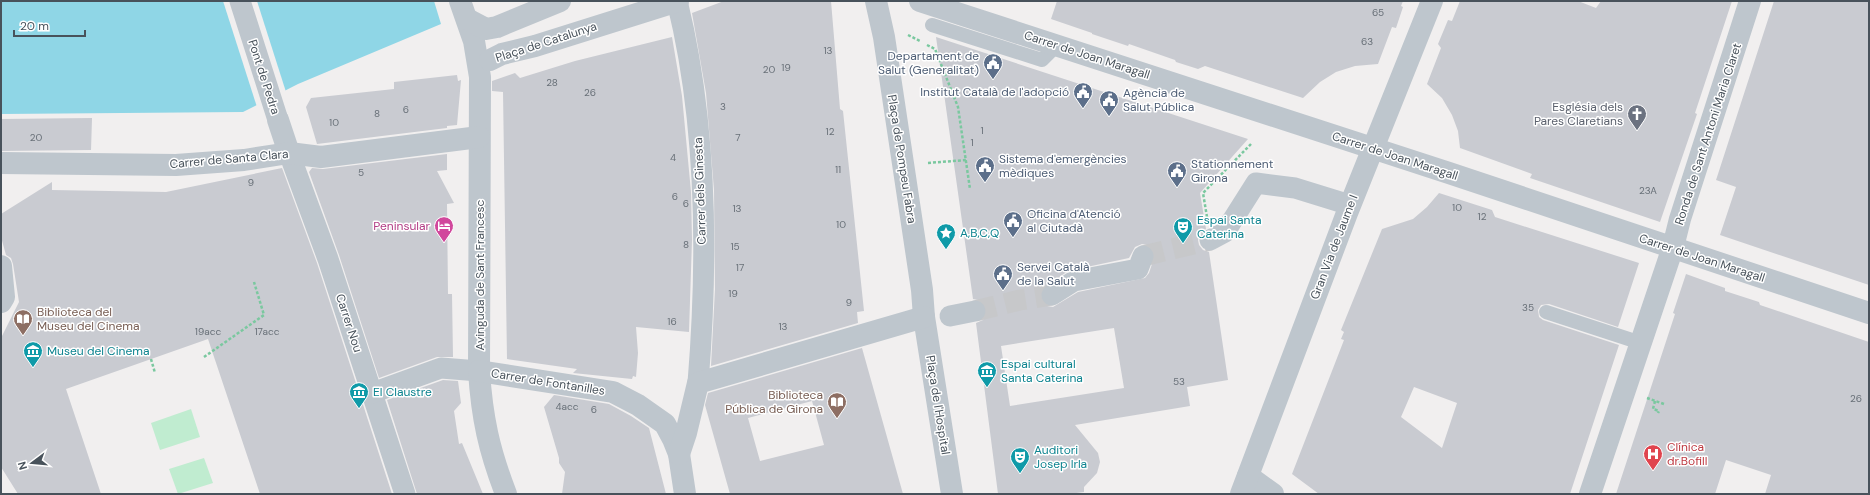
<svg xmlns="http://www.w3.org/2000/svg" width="1870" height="495" font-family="'DM Sans',sans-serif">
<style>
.green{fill:#c0ecd0}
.water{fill:#8fd6e6}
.pier{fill:#f1efef}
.building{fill:#c9cbd1;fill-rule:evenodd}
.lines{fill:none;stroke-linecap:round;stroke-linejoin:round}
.pedestrian-tunnel{stroke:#c7c8ca;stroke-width:21;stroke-dasharray:21 10;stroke-linecap:butt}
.path{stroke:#7ac89f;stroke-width:2.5;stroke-dasharray:3 2;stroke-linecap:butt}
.service{stroke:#bec6cd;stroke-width:14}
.pedestrian{stroke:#bec6cd;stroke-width:21}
.minor{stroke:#bec6cd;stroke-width:22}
.labels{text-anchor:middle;stroke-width:3;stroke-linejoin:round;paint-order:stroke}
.number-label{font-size:10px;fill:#687078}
.street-label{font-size:12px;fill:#48525b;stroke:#fff}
.service-label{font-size:12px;fill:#4e5e75;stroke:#fff;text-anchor:start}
.worship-label{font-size:12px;fill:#5b616d;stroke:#fff;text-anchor:end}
.culture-label{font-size:12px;fill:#0d838f;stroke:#fff;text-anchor:start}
.hotel-label{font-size:12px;fill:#b23c85;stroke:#fff;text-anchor:end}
.education-label{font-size:12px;fill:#785e54;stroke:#fff;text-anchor:start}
.health-label{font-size:12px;fill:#be3a42;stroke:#fff;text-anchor:start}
</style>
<rect width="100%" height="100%" fill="#f1efef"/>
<g class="green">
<polygon points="191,409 200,437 160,450 151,423"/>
<polygon points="204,458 213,483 178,494 169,469"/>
</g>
<polygon class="water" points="1,1 434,1 441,24 298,84 243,112 1,114"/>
<polygon class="pier" points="223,1 257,1 286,92 257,107"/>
<g class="building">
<polygon points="724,1 831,1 840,109 843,111 864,311 857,312 858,323 711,366 715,289 714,190 706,93 692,13"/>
<polygon points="1057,1 1403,1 1401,6 1403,7 1396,28 1392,27 1378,64 1355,66 1336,72 1320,82 1303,98 1205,66 1198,69 1176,62 1175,60 1129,44 1128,46 1092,34 1092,33 1051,19"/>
<polygon points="1460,1 1578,1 1596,8 1601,1 1732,1 1695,113 1697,114 1660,222 1530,178 1532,174 1460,148 1458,131 1452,115 1442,98 1427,84 1441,48 1438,44 1448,20 1452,21"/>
<polygon points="1774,1 1869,1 1869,285 1720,235 1736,187 1716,180 1718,174"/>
<polygon points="672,37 682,96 691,192 692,240 689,332 636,327 638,353 636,377 633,376 632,379 573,373 577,369 507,359 503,92 492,91 492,81 515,73 520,78 575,61"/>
<path d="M 936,37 L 1248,139 L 1200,193 L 1206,229 L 1200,233 L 1198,240 L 1199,245 L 1203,250 L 1209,252 L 1228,380 L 1187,387 L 1190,406 L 1075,425 L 1098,453 L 1100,462 L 1097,473 L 1084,487 L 1084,492 L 1069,494 L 998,494 L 976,323 L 983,320 L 986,315 L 987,309 L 984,303 L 978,300 L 973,299 ZM 1142,244 L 1147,245 L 1152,248 L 1155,255 L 1149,273 L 1145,278 L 1078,292 L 1053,307 L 1047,306 L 1042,301 L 1040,295 L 1042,289 L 1068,271 L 1129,258 L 1135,247 ZM 1114,328 L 1124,388 L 1010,406 L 1001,346 Z"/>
<polygon points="457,75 458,81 461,80 457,125 447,126 447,128 317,144 306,107 311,98 394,89 394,82"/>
<polygon points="92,118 91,150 1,151 1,119"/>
<polygon points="447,154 447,170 437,171 454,203 447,204 448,294 452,294 453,357 437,357 379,378 339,255 309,172 312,168 323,169"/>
<polygon points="282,168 317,263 392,494 260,494 208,339 66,389 101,494 18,494 1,467 1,338 19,302 13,264 11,258 6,255 1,237 1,214 52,182 52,190 166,192"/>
<path d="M 1439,193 L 1492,210 L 1495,217 L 1639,263 L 1618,327 L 1549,304 L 1541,305 L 1538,310 L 1539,317 L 1543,320 L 1619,345 L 1570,494 L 1319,494 L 1292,474 L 1344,340 L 1341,339 L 1344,332 L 1341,330 L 1382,229 L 1413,219 L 1427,207 ZM 1414,387 L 1457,403 L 1442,448 L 1401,417 Z"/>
<polygon points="1686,274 1725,288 1725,291 1759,302 1760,305 1869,342 1869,494 1765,494 1771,475 1726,460 1715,494 1616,494 1675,314 1673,313"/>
<path d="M 862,348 L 903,494 L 730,494 L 705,405 L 708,393 ZM 812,401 L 824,445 L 760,461 L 748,418 Z"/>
<polygon points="443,380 458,381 461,403 454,411 459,444 462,443 483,494 417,494 387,400"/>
<polygon points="554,395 609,404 631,416 649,428 666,494 562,494 565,472 559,463 559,458 544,407"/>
</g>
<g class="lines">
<g class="pedestrian-tunnel">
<polyline points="1143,256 1210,240"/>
<polyline points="975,311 1020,300 1052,295"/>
</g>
<g class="path">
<polyline points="908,35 920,41"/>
<polyline points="927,45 935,49 958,107 970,189"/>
<polyline points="928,163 966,160"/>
<polyline points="1207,217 1203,193 1251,144"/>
<polyline points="204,357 264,315 254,282"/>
<polyline points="151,359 155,373"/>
<polyline points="1647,398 1664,404"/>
<polyline points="1655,401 1653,409 1659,411 1658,413"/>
</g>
<g class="service">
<polyline points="932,25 1042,60 1057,45"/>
<polyline points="1546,312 1641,343"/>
</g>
<g class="pedestrian">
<polyline points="240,1 278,120"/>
<path d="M 677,1 C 707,122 708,260 698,383"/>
<polyline points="289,153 328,259 405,494"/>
<polyline points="1210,240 1225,232 1256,183 1295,188 1350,205"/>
<polyline points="1052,295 1074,281 1138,269 1143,256"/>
<polyline points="950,316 975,311"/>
<polyline points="372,393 441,368 479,371"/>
</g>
<g class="minor">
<path d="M 460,1 L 474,41 L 480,77 L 479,371 C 482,418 489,450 506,494"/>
<polyline points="876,1 884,37 922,290 924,317 952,494"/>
<polyline points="920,1 1449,173 1869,313"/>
<polyline points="467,19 486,29 497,27 560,1"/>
<polyline points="490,60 502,54 535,46 678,1"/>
<polyline points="278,120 289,153"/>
<polyline points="1,163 176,165 244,160 289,153 321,157 479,137"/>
<polyline points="1,266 4,297 1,302"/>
<polyline points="479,371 613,392 638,405 665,424 673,439 679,454 685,494"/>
<polyline points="679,454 686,433 698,383 924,317"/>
<polyline points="1248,476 1273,494"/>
<polyline points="1241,494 1347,213 1432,1"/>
<polyline points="1590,494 1673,247 1680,219 1750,1"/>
</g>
</g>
<defs>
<g id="civic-pin" transform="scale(1)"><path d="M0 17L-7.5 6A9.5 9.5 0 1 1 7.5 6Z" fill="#5c6f8a" stroke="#fff"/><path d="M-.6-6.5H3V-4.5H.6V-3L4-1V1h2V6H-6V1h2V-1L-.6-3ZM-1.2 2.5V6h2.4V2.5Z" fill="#fff"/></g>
<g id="church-pin" transform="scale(1)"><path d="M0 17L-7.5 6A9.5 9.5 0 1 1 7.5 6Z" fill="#6b7280" stroke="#fff"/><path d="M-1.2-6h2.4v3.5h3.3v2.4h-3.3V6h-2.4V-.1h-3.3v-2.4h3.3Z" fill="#fff"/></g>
<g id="hotel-pin" transform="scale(1)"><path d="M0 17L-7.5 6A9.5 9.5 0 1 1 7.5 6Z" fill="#d1479c" stroke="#fff"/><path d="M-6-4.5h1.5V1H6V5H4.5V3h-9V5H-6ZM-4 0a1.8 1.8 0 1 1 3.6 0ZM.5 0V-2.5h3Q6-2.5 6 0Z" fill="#fff"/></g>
<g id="theatre-pin" transform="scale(1)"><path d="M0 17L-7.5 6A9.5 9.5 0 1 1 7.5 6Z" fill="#0f9aa8" stroke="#fff"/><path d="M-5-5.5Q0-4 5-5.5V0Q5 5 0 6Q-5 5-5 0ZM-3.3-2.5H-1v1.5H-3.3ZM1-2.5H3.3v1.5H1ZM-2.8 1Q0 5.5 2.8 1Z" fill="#fff"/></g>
<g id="sight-pin" transform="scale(1)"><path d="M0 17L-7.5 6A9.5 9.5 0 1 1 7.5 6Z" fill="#0f9aa8" stroke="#fff"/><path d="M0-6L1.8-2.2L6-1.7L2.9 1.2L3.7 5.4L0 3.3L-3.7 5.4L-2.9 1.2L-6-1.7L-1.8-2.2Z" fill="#fff"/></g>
<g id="library-pin" transform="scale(1)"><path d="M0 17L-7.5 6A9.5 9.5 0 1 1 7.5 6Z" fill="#8d6e63" stroke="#fff"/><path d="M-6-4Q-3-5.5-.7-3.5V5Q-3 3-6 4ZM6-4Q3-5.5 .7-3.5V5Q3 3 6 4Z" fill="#fff"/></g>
<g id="museum-pin" transform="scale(1)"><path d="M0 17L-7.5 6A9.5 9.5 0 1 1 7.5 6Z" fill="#0f9aa8" stroke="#fff"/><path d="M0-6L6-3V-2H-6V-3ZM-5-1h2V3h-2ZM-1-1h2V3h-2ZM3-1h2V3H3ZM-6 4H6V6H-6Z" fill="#fff"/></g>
<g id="hospital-pin" transform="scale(1)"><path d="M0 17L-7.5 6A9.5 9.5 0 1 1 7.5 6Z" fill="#e0444e" stroke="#fff"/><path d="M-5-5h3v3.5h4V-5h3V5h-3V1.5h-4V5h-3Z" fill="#fff"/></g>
</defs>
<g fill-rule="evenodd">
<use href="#civic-pin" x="993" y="63"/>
<use href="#civic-pin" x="1083" y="92"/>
<use href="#civic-pin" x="1109" y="100"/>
<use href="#church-pin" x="1637" y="114"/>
<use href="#civic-pin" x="985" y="166"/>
<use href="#civic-pin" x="1177" y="171"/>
<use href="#civic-pin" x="1013" y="221"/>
<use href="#hotel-pin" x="444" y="226"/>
<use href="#theatre-pin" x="1183" y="227"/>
<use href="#sight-pin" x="946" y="233"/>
<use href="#civic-pin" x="1003" y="274"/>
<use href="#library-pin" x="23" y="319"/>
<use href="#museum-pin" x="33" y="351"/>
<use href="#museum-pin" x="987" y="371"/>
<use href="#museum-pin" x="359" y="392"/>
<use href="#library-pin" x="837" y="402"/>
<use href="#hospital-pin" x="1653" y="454"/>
<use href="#theatre-pin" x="1020" y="457"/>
</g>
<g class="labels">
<g class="number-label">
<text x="1378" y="16">65</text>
<text x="1367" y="45">63</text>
<text x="828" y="54">13</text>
<text x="786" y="71">19</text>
<text x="769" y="73">20</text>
<text x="552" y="86">28</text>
<text x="590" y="96">26</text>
<text x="723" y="110">3</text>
<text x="406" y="113">6</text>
<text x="377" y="117">8</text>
<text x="334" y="126">10</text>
<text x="982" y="134">1</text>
<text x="830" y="135">12</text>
<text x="36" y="141">20</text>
<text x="738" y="141">7</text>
<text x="972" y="146">1</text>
<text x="673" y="161">4</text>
<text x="838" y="173">11</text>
<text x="361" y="176">5</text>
<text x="251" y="186">9</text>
<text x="1648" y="194">23A</text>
<text x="675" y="200">6</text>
<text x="686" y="207">6</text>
<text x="1457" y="211">10</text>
<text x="737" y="212">13</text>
<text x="1482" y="220">12</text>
<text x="841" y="228">10</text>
<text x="686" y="248">8</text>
<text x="735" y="250">15</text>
<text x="740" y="271">17</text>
<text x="733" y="297">19</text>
<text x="849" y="306">9</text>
<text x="1528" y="311">35</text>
<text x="672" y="325">16</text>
<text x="783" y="330">13</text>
<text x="208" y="335">19acc</text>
<text x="267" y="335">17acc</text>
<text x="1179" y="385">53</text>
<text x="1856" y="402">26</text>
<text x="567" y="410">4acc</text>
<text x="594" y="413">6</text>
</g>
<g class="street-label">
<text transform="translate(546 42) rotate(-18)" y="4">Plaça de Catalunya</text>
<text transform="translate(1087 55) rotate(18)" y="4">Carrer de Joan Maragall</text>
<text transform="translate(264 77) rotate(72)" y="4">Pont de Pedra</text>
<text transform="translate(1708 134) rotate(-72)" y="4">Ronda de Sant Antoni Maria Claret</text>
<text transform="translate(1395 156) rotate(18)" y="4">Carrer de Joan Maragall</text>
<text transform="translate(229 159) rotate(-5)" y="4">Carrer de Santa Clara</text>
<text transform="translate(902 159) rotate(81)" y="4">Plaça de Pompeu Fabra</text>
<text transform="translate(700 191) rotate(-92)" y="4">Carrer dels Ginesta</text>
<text transform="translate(1334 247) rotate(-69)" y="4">Gran Via de Jaume I</text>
<text transform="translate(1702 258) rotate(18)" y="4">Carrer de Joan Maragall</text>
<text transform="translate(480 275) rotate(-90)" y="4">Avinguda de Sant Francesc</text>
<text transform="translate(349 323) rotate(72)" y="4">Carrer Nou</text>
<text transform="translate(548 382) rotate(9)" y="4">Carrer de Fontanilles</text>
<text transform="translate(938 405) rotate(81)" y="4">Plaça de l'Hospital</text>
</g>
<g class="service-label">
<text x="979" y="60" text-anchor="end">Departament de<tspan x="979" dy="14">Salut (Generalitat)</tspan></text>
<text x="1069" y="96" text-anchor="end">Institut Català de l'adopció</text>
<text x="1123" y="97">Agència de<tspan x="1123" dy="14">Salut Pública</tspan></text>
<text x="999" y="163">Sistema d'emergències<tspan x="999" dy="14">mèdiques</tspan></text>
<text x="1191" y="168">Stationnement<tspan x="1191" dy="14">Girona</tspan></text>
<text x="1027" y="218">Oficina d'Atenció<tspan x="1027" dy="14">al Ciutadà</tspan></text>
<text x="1017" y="271">Servei Català<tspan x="1017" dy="14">de la Salut</tspan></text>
</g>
<g class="worship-label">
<text x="1623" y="111">Església dels<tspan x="1623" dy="14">Pares Claretians</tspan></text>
</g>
<g class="culture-label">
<text x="1197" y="224">Espai Santa<tspan x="1197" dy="14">Caterina</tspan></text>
<text x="960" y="237">A,B,C,Q</text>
<text x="47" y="355">Museu del Cinema</text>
<text x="1001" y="368">Espai cultural<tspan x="1001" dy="14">Santa Caterina</tspan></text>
<text x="373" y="396">El Claustre</text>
<text x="1034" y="454">Auditori<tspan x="1034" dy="14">Josep Irla</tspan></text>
</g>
<g class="hotel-label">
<text x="430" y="230">Peninsular</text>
</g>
<g class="education-label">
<text x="37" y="316">Biblioteca del<tspan x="37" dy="14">Museu del Cinema</tspan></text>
<text x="823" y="399" text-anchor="end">Biblioteca<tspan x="823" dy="14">Pública de Girona</tspan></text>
</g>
<g class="health-label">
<text x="1667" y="451">Clínica<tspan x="1667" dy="14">dr.Bofill</tspan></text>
</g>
</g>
<rect width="1870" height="495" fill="none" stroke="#48525b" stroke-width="4"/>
<g transform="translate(32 463) rotate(254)" stroke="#ffffff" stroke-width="3" paint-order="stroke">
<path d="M0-3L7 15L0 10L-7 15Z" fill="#48525b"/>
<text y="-6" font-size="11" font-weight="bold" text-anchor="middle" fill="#48525b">N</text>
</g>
<path d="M14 30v6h71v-6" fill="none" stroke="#48525b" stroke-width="2"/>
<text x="20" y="30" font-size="12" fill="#48525b" stroke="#ffffff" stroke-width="3" paint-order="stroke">20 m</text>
</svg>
